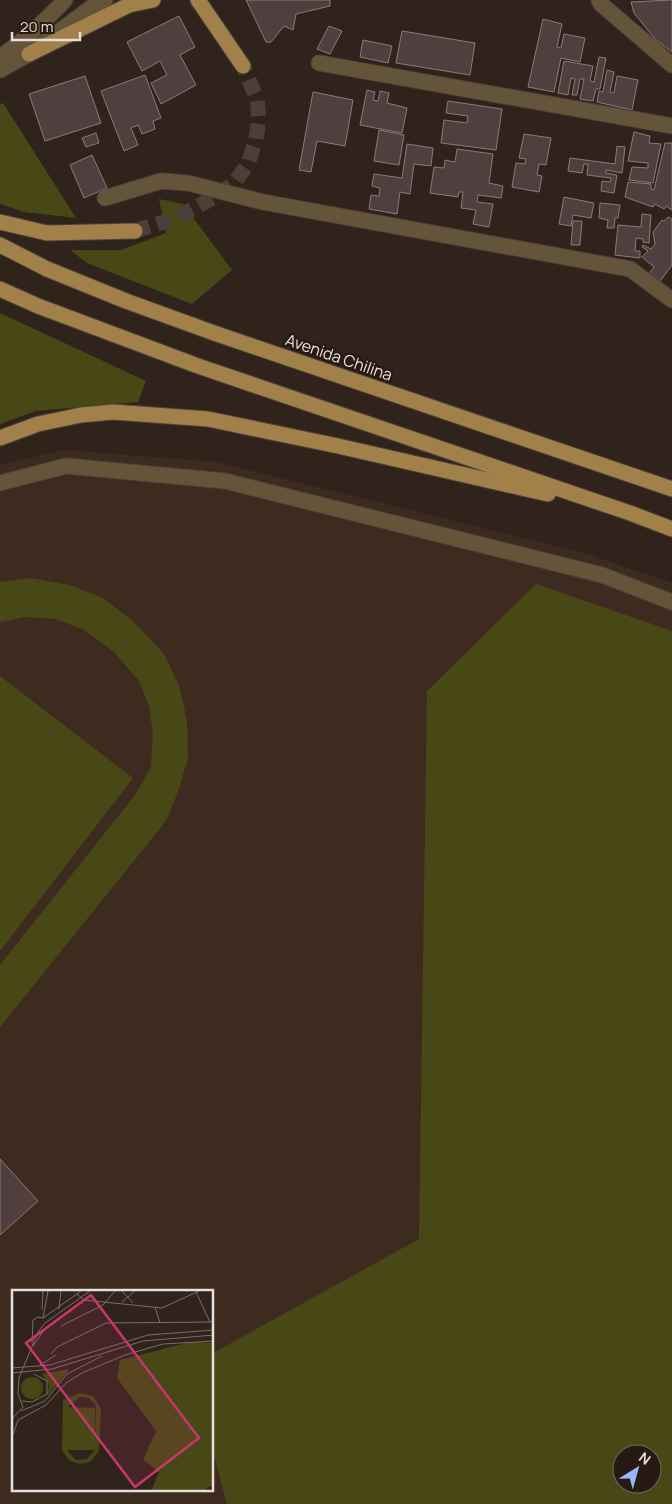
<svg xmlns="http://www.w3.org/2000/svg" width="672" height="1504" font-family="Manrope,sans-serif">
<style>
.built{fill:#3e2b20;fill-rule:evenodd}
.green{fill:#474815;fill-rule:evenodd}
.building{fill:#503f3e;stroke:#8d7a78}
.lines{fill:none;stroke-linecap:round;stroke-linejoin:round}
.major-tunnel{stroke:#4c3f38;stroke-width:15;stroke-dasharray:15 8;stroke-linecap:butt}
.minor-casing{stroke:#4d413a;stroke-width:17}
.major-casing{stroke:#4d413a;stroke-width:17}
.minor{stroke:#64553a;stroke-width:15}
.major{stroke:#a18149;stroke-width:15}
.labels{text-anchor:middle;stroke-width:5;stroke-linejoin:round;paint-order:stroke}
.street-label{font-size:16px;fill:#e8dfda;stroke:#261a12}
.inset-road{fill:none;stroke:#7a6e68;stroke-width:1}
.view{fill:#c8366e;fill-opacity:0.15;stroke:#c8366e;stroke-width:2.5}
.inset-edge{fill:none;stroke:#e8dfda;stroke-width:2.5}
</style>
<rect width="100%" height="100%" fill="#30231c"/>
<path class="built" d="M 64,450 L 216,462 L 591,555 L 672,583 L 672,1504 L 0,1504 L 0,465 ZM 14,1292 L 212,1292 L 212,1490 L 14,1490 ZM 622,1454 L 652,1454 L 652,1484 L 622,1484 Z"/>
<g class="green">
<polygon points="3,103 76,218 24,212 0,204 0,104"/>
<polygon points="159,199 183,204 232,270 192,304 87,263 70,250 121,250 166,233"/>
<polygon points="0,313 146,381 138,402 36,411 0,424"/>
<polygon points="31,578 70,585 103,598 133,621 164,654 180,688 187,721 188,758 178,792 166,821 0,1027 0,965 135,795 151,767 153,734 149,706 139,681 114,652 84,630 56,619 26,617 0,622 0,582"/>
<path d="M 536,584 L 672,631 L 672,1504 L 227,1504 L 213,1452 L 213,1353 L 419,1239 L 427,691 ZM 622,1454 L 652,1454 L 652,1484 L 622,1484 Z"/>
<polygon points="0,676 133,778 0,951"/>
</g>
<g class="building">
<polygon points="246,0 330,0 330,6 296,14 293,30 284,26 271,42 266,42"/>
<polygon points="672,0 672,52 655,39 634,13 631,2"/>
<polygon points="179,16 195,47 180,55 196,85 161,104 151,83 167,75 160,61 142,71 127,42"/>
<polygon points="543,19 562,24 557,47 561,48 564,34 585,38 580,62 561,58 554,92 528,87"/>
<polygon points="329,26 342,31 330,54 317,49"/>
<polygon points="402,31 475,43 470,75 396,63"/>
<polygon points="363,40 392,46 388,63 360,57"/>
<polygon points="599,57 606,58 600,89 596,89 593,101 580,99 584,79 580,79 577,95 572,95 575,79 571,78 568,95 558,93 564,61 593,66 590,81 594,82"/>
<polygon points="607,70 614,72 610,92 614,93 617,76 638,80 632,110 597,102 599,91 603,92"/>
<polygon points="145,75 161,118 153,121 155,129 142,134 138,125 131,128 138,145 124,151 101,91"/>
<polygon points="85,76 101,123 45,141 29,94"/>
<polygon points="367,90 375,92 373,100 378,101 380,91 389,93 387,103 407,108 402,133 360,125"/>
<polygon points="313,92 353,100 345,146 317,141 311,172 299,170"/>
<polygon points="448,101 502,109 496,150 441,143 444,120 467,123 468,116 446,113"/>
<polygon points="379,130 404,135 399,165 374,161"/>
<polygon points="634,132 650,136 649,143 661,144 653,183 629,180 632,167 648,168 648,163 628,161"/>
<polygon points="96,133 99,143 86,147 82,138"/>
<polygon points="524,134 551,138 546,165 539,164 537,175 542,176 539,192 512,187 516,163 525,164 526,159 519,158"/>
<polygon points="665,143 672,143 672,210 666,206 664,209 655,204 653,207 625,197 628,182 651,184 651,189 654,190"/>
<polygon points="407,144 433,148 431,166 414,164 410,194 400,192 397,214 369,209 371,195 379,196 380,188 372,186 374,174 402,178"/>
<polygon points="617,146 625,147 622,173 606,170 606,173 617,175 614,193 601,191 602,181 610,182 611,178 587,175 588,164 584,164 582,173 568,171 570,158 615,164"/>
<polygon points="457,149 493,154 489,183 503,186 501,198 478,195 477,202 493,204 489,227 473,224 476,210 461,208 463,192 459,192 458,197 430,193 434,167 444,168 445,160 455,162"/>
<polygon points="92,155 107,188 84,198 70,165"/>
<polygon points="564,197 594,203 591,218 573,215 571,226 559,224"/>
<polygon points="600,203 620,205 618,218 615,218 614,228 607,228 608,220 599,218"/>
<polygon points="642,214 651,215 649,243 643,242 643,239 636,238 635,251 640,251 640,258 615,255 618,225 641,227"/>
<polygon points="668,217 672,219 672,265 658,284 647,277 654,267 642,257 648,251 642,247 643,245 651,249 655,244 653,232 662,220 664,221"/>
<polygon points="573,221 582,221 580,245 571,245"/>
<polygon points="0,1159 38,1201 0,1235"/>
</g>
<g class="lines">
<polyline class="major-tunnel" points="135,231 176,218 213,198 234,183 248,164 256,139 259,118 257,99 243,66"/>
<g class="minor-casing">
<g id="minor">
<polyline points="599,0 601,4 672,65"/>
<path d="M 0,57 C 24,41 45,21 65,0"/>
<polyline points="319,63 672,126"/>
<polyline points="0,70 29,54 92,7 105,0"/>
<polyline points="105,198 161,181 188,183 263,202 630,269 672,300"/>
<polyline points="0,483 66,466 225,481 602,575 672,602"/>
</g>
</g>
<g class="major-casing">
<g id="major">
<polyline points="198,0 243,66"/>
<polyline points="29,54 129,5 153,0"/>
<polyline points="0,222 47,233 135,231"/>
<polyline points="0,245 47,269 126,301 214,333 672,489"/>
<polyline points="0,289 38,306 198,366 630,513 672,529"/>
<polyline points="0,438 38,424 81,415 113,412 208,419 338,446 548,494"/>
</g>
</g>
<use href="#minor" class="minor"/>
<use href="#major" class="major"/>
</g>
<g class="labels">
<g class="street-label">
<text transform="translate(339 357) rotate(19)" y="6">Avenida Chilina</text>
</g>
</g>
<g transform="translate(12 1290)">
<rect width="201" height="201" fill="#30231c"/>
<path d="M 178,52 L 201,53 L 201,195 L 190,201 L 139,201 L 147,182 L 131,170 L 144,141 L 105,88 L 108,70 ZM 56,79 L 56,81 L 35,106 L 37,95 L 30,84 ZM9 98a11 11 0 1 1 22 0a11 11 0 1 1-22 0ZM 67,103 L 81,106 L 89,119 L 87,161 L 78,172 L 68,174 L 58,171 L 50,160 L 51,110 ZM 68,107 L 77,108 L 84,115 L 83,158 L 83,118 L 56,117 ZM 56,124 L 56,160 L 83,160 L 75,169 L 64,170 L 56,162 Z" fill="#474815" fill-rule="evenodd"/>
<path class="inset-road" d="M 110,1 L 121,13M 184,2 L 198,32M 65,4 L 72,10 L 150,18 L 187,1M 110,12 L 123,1M 143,17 L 148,33M 47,19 L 49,1M 30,20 L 31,1M 31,28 L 69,1M 31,28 L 36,1M 49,36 L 91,15 L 103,1M 20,53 L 21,30 L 26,27 L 31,28M 21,56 L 33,39M 39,64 L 45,57 L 94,33 L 202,32M 28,75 L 44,65M 0,78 L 38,75 L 136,45 L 202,40M 0,83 L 40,79 L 131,51 L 202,45M 10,111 L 20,112 L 35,104 L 35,91 L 22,84M 9,121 L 33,111 L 55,84 L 90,66M 0,129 L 11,117 L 6,104 L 7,88 L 26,42 L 33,33 L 78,1M 0,147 L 6,130 L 34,115 L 54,93 L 70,83 L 113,65 L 151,54 L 202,51"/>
<path class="view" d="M 79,5 L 187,148 L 123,197 L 14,53 Z"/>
<rect width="201" height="201" class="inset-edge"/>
</g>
<g transform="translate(637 1469) rotate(37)"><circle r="24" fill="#261a12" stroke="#746962"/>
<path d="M0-4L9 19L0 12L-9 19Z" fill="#96b6fd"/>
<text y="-8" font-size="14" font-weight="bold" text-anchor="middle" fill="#e8dfda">N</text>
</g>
<path d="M12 32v8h68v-8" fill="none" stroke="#e8dfda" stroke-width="2.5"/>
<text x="20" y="32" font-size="15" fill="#e8dfda" stroke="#261a12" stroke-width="4" paint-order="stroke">20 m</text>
</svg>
